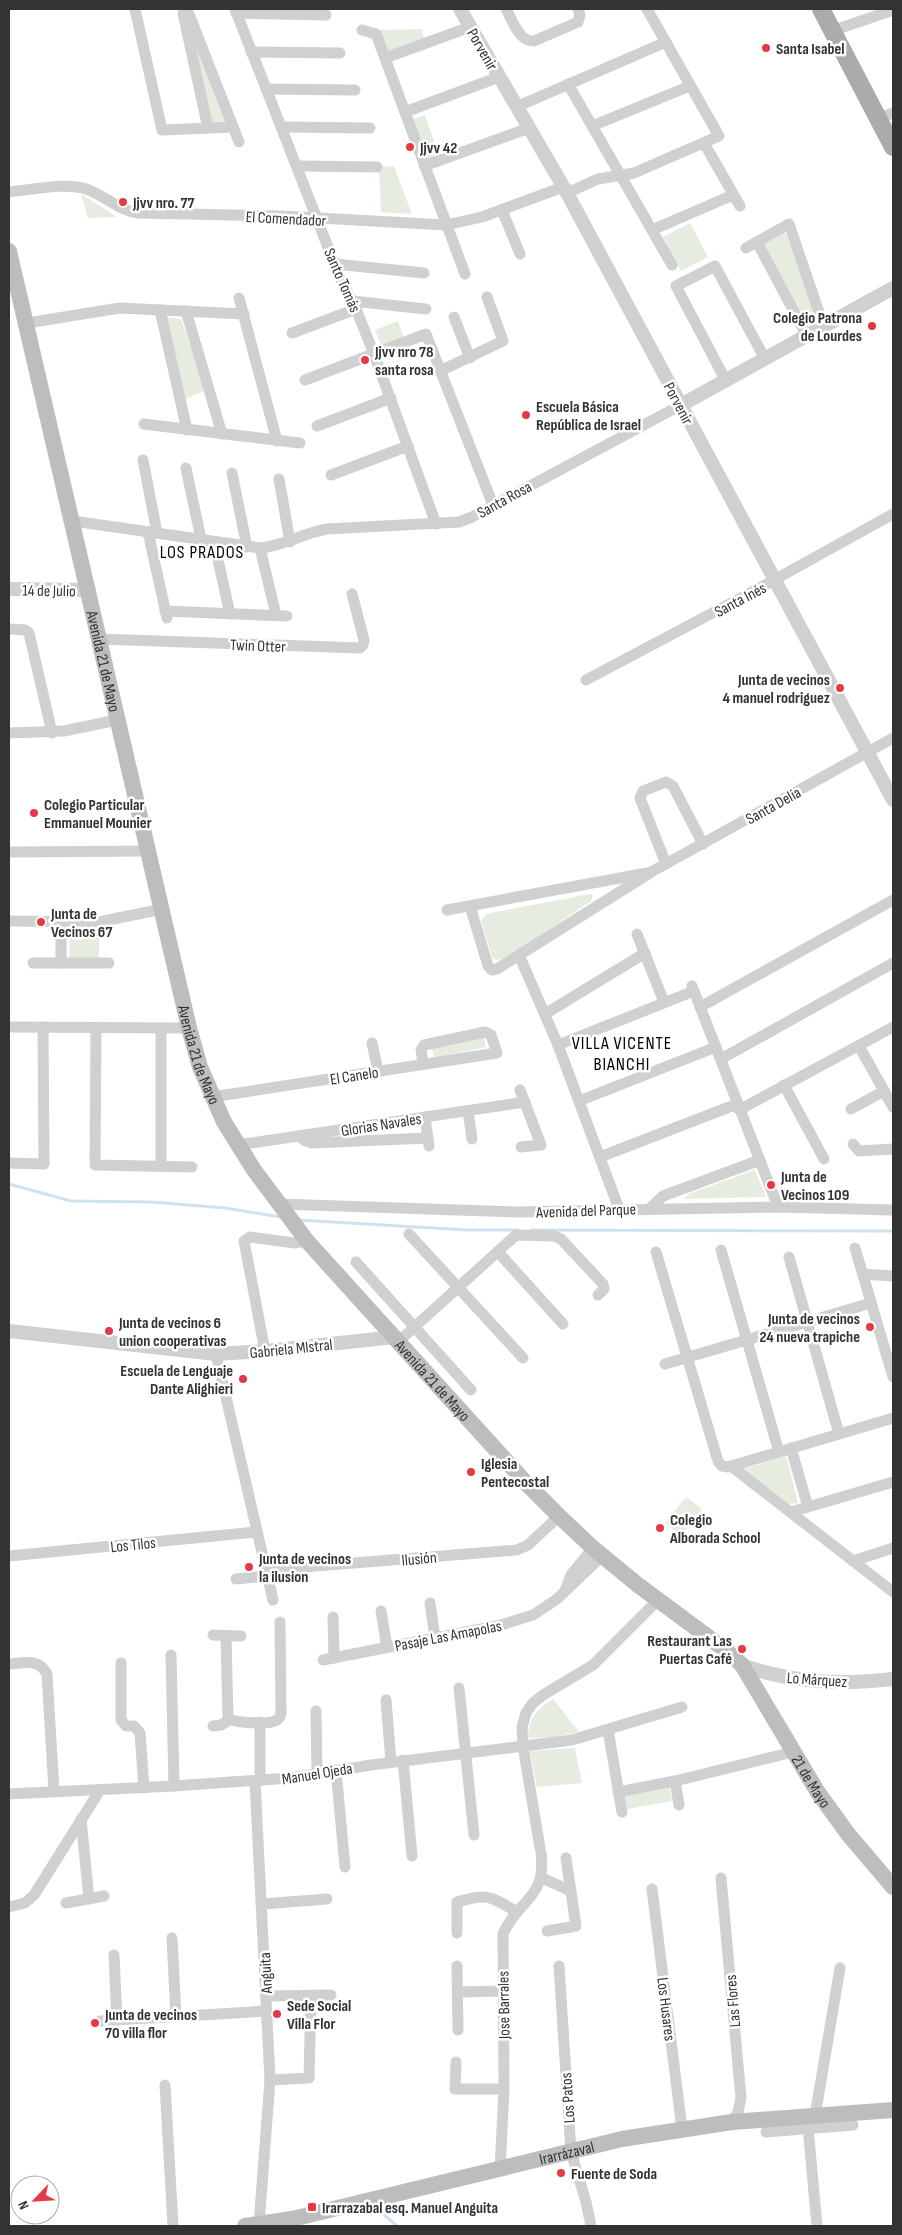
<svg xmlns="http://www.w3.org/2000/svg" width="902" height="2235" font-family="'Sofia Sans Condensed',sans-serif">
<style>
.green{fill:#e6ecdf}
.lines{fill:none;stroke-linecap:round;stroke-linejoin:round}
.stream{stroke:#cfe2ee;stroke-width:3}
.minor{stroke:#d0d0d0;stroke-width:11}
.tertiary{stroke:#d0d0d0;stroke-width:14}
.secondary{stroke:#bdbdbd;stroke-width:16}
.primary{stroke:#ababab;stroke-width:18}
.poi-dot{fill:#e63946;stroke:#fff;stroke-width:2}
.labels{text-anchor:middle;stroke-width:5;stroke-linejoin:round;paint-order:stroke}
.poi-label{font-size:16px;font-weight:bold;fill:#333;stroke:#fff;text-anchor:start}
.street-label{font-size:16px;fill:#333;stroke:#fff}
.neighbourhood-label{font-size:18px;letter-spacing:1px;fill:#000;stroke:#fff}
</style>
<rect width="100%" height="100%" fill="#fff"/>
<g class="green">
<polygon points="188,23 227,121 210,123"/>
<polygon points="422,29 424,39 384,55 378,30"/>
<polygon points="425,115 439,156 427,160 413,119"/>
<polygon points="394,166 412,214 381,212 379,167"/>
<polygon points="81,194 117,217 88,218"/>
<polygon points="690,223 708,257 681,271 663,237"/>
<polygon points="785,232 819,316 804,324 764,243"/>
<polygon points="166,317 181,319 206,390 185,399"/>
<polygon points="398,321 404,338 381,346 375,330"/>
<polygon points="589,894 593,895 591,901 506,959 496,960 492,957 481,921 486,914"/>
<polygon points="70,936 99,937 99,961 69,961"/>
<polygon points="483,1033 486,1047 434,1058 431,1044"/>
<polygon points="755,1170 766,1197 683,1199 691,1193"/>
<polygon points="786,1456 798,1503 789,1504 742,1469"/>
<polygon points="686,1497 702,1509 681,1536 665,1523"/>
<path d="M 553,1699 L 579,1732 L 554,1737 L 527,1738 C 531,1717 535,1710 553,1699 Z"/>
<polygon points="575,1748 582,1783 537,1787 530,1751"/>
<polygon points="670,1788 672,1801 627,1809 625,1796"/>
</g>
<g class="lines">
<g class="stream">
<polyline points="9,1184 71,1201 152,1202 225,1208 281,1217"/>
<polyline points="299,1220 467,1230 518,1230"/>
<polyline points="531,1230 893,1231"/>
<polyline points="382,2213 397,2226"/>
</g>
<g class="minor">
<polyline points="135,9 162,130 233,127"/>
<polyline points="187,9 239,142"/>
<polyline points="235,9 340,278 356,309 374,354 436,524"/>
<path d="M 506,9 C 513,21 519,42 534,41 L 578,22 L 580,15 L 578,9"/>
<polyline points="183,13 208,128"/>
<polyline points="236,13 326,15"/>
<polyline points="362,30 376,34 465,274"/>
<polyline points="832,31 893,10"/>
<polyline points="251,52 340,53"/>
<polyline points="385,58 470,27"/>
<polyline points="568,84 672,265"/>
<polyline points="266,89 355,90"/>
<polyline points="516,107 666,42"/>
<polyline points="405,112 499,77"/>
<polyline points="878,118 893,113"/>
<polyline points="592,126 690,86"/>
<polyline points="281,127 370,128"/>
<polyline points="704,143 740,206"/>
<polyline points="297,166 377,167"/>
<polyline points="424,166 529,128"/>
<path d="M 9,192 C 30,190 66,182 86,189 C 104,195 118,210 138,213 L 282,216 L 446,225 L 482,217 L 563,187"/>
<polyline points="567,193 598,179 634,173 719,136 647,9"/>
<polyline points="502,210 520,254"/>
<polyline points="652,230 733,195"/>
<polyline points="757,242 807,336"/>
<polyline points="746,248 789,224 824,327"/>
<polyline points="335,264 424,273"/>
<polyline points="239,298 277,441"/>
<polyline points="352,301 426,309"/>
<polyline points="160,310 187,430"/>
<polyline points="186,311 222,434"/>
<polyline points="454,317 470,358"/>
<polyline points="27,323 120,308 244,314"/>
<polyline points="292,333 356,309"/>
<polyline points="440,371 503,341 487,297"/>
<polyline points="305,380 426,334 493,505"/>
<polyline points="726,381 676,286 715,266 765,359"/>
<polyline points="144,424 300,443"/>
<polyline points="317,426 391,398"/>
<polyline points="143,460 157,533"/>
<polyline points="186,468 201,539"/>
<polyline points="232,473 247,547"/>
<polyline points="331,475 408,446"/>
<polyline points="279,479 290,542"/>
<path d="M 73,521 L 260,548 C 284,546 303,533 327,529 L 459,522 L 472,517 L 681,405"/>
<polyline points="148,532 167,618"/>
<polyline points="214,542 230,614"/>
<polyline points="260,548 276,615"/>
<polyline points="165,611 287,616"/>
<polyline points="9,629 25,630 29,633 52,733"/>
<polyline points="100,639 360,648 363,645 364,640 352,594"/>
<polyline points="586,680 765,585 893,514"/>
<polyline points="9,733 64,731 117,720"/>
<polyline points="9,852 149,851"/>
<polyline points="666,864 640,798 643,791 666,782 673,786 703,844"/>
<polyline points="470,906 488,966 492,970 497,969 653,871 893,738"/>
<polyline points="447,910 647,873"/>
<polyline points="9,921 99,922 162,909"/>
<polyline points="637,934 664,1002"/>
<polyline points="519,955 558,1045 619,1209"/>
<polyline points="33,963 109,963"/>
<polyline points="61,963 61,922"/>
<polyline points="692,986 778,1207"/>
<polyline points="700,1007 893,900"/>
<polyline points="545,1014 645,953"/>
<polyline points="9,1027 189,1028"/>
<polyline points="96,1027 95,1165 192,1167"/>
<polyline points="161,1028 161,1166"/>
<polyline points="372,1043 378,1071"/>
<polyline points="558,1045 694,991"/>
<polyline points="859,1046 893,1107"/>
<polyline points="721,1059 893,963"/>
<polyline points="784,1085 824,1159"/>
<polyline points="520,1090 541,1145 521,1147"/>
<polyline points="212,1097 497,1053 491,1035 485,1032 424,1045 421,1050 423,1064"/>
<polyline points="579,1101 716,1047"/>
<polyline points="851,1109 884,1091"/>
<polyline points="739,1110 893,1027"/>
<polyline points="468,1111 472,1139"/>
<polyline points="425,1117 429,1146"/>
<polyline points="299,1136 304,1140 312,1143 428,1138"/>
<polyline points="853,1144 859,1151 893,1149"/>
<polyline points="238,1145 525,1102"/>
<polyline points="600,1157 737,1104"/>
<polyline points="9,1163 44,1164 43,1027"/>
<polyline points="279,1204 516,1212 778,1207 893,1210"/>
<polyline points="649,1209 663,1196 760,1160"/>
<polyline points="409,1234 523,1358"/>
<polyline points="855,1248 893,1377"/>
<polyline points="721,1250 779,1452"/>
<polyline points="498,1252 563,1324"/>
<polyline points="656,1252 718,1461 722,1466 728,1467 893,1418"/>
<polyline points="789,1257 839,1434"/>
<polyline points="356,1262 471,1390"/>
<polyline points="863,1274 893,1276"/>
<polyline points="399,1341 516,1235 554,1236 561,1239 603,1284 604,1289 598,1295"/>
<polyline points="265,1351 244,1241 250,1237 294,1243 307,1241"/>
<polyline points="216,1354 273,1600"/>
<polyline points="665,1364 871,1303"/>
<polyline points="791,1448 808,1507"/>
<polyline points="731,1466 893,1592"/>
<polyline points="791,1512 893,1482"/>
<polyline points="9,1556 257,1532"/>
<polyline points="853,1561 893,1548"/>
<polyline points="266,1570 517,1550 528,1545 559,1516"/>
<polyline points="236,1579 267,1576"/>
<polyline points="565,1591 571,1575 593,1548"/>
<polyline points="430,1603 435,1638"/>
<polyline points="381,1611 387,1647"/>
<polyline points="333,1617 334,1658"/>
<polyline points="213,1635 241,1636"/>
<path d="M 226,1636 L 228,1718 C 234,1723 270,1725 277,1720 C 280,1718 280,1717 281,1713 L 280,1622"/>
<polyline points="171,1655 174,1786"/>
<polyline points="323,1660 501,1625 533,1615 557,1599 602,1556"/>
<polyline points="121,1663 121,1720 126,1726 134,1726 140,1733 144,1788"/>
<path d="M 9,1664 C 24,1663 39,1658 47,1674 L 54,1791"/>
<polyline points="459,1688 474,1835"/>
<polyline points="386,1700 391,1762"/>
<polyline points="316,1711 317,1773"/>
<polyline points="213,1726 221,1725 229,1720"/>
<polyline points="608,1730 622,1812"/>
<polyline points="403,1760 412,1856"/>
<polyline points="336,1770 345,1867"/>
<polyline points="255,1781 270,2080 259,2224"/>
<polyline points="260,1781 260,1722"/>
<polyline points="675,1781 679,1805"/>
<polyline points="618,1792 675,1781 793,1752"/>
<polyline points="9,1794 174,1786 290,1778 371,1765 572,1740 682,1707"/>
<polyline points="81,1819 89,1899"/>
<polyline points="540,1848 523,1746 522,1727 526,1713 532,1704 543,1695 593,1665 657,1601"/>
<polyline points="542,1878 571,1891"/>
<polyline points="721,1878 741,2098 738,2112 732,2122"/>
<polyline points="652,1889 682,2129"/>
<polyline points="66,1903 104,1896"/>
<polyline points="262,1904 327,1899"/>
<polyline points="9,1907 25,1903 34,1895 100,1790"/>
<polyline points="547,1931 576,1926 566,1858"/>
<path d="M 457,1933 L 457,1902 C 488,1893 490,1896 517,1912"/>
<polyline points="172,1938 176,2016"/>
<polyline points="114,1955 117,2020"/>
<polyline points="457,1966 458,2030"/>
<polyline points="559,1966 571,2152 586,2202 591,2226"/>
<polyline points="458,1992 503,1991"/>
<polyline points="266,1996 331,1995"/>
<polyline points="100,2021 267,2011"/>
<polyline points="456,2062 455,2089 504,2089"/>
<polyline points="270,2080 309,2078 311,1995"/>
<polyline points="165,2085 173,2226"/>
<polyline points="807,2116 817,2226"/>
<polyline points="815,2116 840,1968"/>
<polyline points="766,2132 853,2125"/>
<path d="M 500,2170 L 504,2089 L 503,1934 C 518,1899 547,1899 541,1853"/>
</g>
<g class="tertiary">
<polyline points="460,9 567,193 893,800"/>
<polyline points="681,405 893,288"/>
<polyline points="9,589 89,590"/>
<polyline points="9,1331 216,1354 265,1351 395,1337"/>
<path d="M 742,1665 C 792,1683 841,1685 893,1679"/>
</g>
<g class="secondary">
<path id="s1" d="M 9,251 L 189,1028 L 200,1067 L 224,1122 L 254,1170 L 307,1241 L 527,1484 L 559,1516 L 593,1548 L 638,1585 L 727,1651 L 742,1665 L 817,1791 L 848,1834 L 893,1887"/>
<path id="s2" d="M 245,2226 L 292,2219 L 622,2139 L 732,2122 L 893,2110"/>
</g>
<polyline class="primary" points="821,9 893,147"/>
</g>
<g class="poi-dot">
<circle cx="766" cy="48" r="5"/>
<circle cx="410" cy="147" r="5"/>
<circle cx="123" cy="202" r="5"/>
<circle cx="872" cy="326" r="5"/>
<circle cx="365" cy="360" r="5"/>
<circle cx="526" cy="415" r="5"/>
<circle cx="840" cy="688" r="5"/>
<circle cx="34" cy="813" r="5"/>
<circle cx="41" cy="922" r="5"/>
<circle cx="771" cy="1185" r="5"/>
<circle cx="870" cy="1327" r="5"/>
<circle cx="109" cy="1331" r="5"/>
<circle cx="243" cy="1379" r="5"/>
<circle cx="471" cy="1472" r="5"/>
<circle cx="660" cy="1528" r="5"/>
<circle cx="249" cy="1567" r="5"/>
<circle cx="742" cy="1649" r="5"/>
<circle cx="277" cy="2014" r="5"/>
<circle cx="95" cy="2023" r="5"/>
<circle cx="561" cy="2173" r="5"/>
<rect x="307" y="2202" width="10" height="10" rx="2.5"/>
</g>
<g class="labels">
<g class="poi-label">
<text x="776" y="54">Santa Isabel</text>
<text x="420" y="153">Jjvv 42</text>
<text x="133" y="208">Jjvv nro. 77</text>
<text x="862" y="323" text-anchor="end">Colegio Patrona<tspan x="862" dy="18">de Lourdes</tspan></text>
<text x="375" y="357">Jjvv nro 78<tspan x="375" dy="18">santa rosa</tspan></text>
<text x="536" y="412">Escuela Básica<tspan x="536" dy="18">República de Israel</tspan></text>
<text x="830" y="685" text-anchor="end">Junta de vecinos<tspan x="830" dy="18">4 manuel rodriguez</tspan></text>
<text x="44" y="810">Colegio Particular<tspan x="44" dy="18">Emmanuel Mounier</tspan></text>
<text x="51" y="919">Junta de<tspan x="51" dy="18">Vecinos 67</tspan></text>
<text x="781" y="1182">Junta de<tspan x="781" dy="18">Vecinos 109</tspan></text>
<text x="860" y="1324" text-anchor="end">Junta de vecinos<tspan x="860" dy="18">24 nueva trapiche</tspan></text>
<text x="119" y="1328">Junta de vecinos 6<tspan x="119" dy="18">union cooperativas</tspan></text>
<text x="233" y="1376" text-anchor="end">Escuela de Lenguaje<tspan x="233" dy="18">Dante Alighieri</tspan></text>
<text x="481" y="1469">Iglesia<tspan x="481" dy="18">Pentecostal</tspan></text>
<text x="670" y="1525">Colegio<tspan x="670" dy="18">Alborada School</tspan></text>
<text x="259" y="1564">Junta de vecinos<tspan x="259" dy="18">la ilusion</tspan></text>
<text x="732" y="1646" text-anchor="end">Restaurant Las<tspan x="732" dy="18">Puertas Café</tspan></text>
<text x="287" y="2011">Sede Social<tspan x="287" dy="18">Villa Flor</tspan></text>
<text x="105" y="2020">Junta de vecinos<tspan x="105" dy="18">70 villa flor</tspan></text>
<text x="571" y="2179">Fuente de Soda</text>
<text x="322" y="2213">Irarrazabal esq. Manuel Anguita</text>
</g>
<g class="street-label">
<text transform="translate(483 49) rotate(60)" y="6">Porvenir</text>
<text transform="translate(286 218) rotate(3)" y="6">El Comendador</text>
<text transform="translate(343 280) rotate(66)" y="6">Santo Tomás</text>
<text transform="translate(679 403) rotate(62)" y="6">Porvenir</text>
<text transform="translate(504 499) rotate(-29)" y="6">Santa Rosa</text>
<text transform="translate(49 590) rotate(1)" y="6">14 de Julio</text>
<text transform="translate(740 599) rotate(-28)" y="6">Santa Inés</text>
<text transform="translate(258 645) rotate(2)" y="6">Twin Otter</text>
<text dy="6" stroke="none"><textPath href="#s1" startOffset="421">Avenida 21 de Mayo</textPath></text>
<text transform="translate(773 805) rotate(-29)" y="6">Santa Delia</text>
<text dy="6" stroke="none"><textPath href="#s1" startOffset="826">Avenida 21 de Mayo</textPath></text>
<text transform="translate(354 1075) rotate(-9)" y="6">El Canelo</text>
<text transform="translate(381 1124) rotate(-9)" y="6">Glorias Navales</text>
<text transform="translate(586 1210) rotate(-2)" y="6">Avenida del Parque</text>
<text transform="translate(291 1348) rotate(-6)" y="6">Gabriela MIstral</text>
<text dy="6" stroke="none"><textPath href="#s1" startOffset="1231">Avenida 21 de Mayo</textPath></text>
<text transform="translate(133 1544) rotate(-6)" y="6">Los Tilos</text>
<text transform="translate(419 1558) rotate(-5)" y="6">Ilusión</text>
<text transform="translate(448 1635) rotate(-11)" y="6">Pasaje Las Amapolas</text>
<text transform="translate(817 1679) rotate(4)" y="6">Lo Márquez</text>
<text transform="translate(317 1773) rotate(-9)" y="6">Manuel Ojeda</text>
<text dy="6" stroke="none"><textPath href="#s1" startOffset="1788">21 de Mayo</textPath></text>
<text transform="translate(265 1973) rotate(-93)" y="6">Anguita</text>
<text transform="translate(732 2001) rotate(-95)" y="6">Las Flores</text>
<text transform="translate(503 2005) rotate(-91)" y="6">Jose Barrales</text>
<text transform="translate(667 2009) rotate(83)" y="6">Los Husares</text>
<text transform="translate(567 2098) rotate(-94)" y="6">Los Patos</text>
<text dy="6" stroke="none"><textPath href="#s2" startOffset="330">Irarrázaval</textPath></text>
</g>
<g class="neighbourhood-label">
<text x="202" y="558">LOS PRADOS</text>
<text x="622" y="1049">VILLA VICENTE<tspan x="622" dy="21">BIANCHI</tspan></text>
</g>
</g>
<rect width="902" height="2235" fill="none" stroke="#333333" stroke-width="20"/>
<g transform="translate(35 2200) rotate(245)"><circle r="24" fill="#ffffff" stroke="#adadad"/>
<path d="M0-4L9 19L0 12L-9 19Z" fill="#e63946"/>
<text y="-8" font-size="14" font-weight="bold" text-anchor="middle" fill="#333333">N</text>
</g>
</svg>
